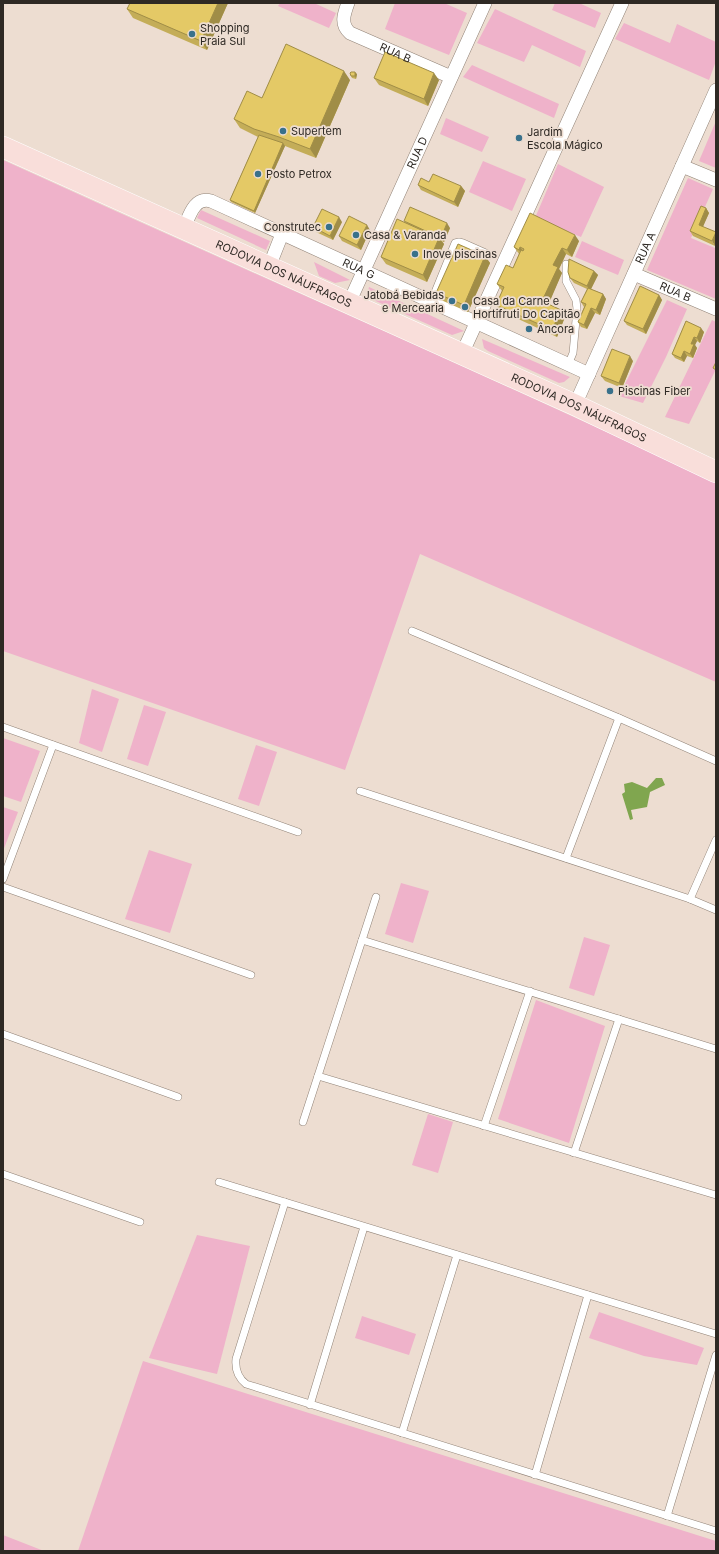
<svg xmlns="http://www.w3.org/2000/svg" width="719" height="1554" font-family="Inter,sans-serif">
<style>
.green{fill:#efb2ca}
.water{fill:#80a64f}
.lines{fill:none;stroke-linecap:round;stroke-linejoin:round}
.service-casing{stroke:#918377;stroke-width:8}
.minor-casing{stroke:#918377;stroke-width:14}
.primary-casing{stroke:#fff;stroke-width:22}
.service{stroke:#fff;stroke-width:7}
.minor{stroke:#fff;stroke-width:13}
.primary{stroke:#f9deda;stroke-width:21}
.wall{fill:#c4ad58}
.shaded-wall{fill:#a08d47}
.building{fill:#e4c966;stroke:#a08d47}
.poi-dot{fill:#39718b;stroke:#edddd1;stroke-width:1.5}
.labels{text-anchor:middle;stroke-width:3.5;stroke-linejoin:round;paint-order:stroke}
.poi-label{font-size:11px;fill:#2e2924;stroke:#edddd1;text-anchor:start}
.street-label{font-size:11px;fill:#2e2924;stroke:#edddd1}
</style>
<rect width="100%" height="100%" fill="#edddd1"/>
<g class="green">
<polygon points="280,3 314,3 336,13 329,28 278,6"/>
<polygon points="395,3 444,3 467,13 449,55 385,29"/>
<polygon points="555,3 579,3 601,13 595,28 552,10"/>
<polygon points="495,9 586,51 580,67 532,45 524,62 477,43"/>
<polygon points="624,23 670,43 677,24 716,42 716,61 709,80 615,39"/>
<polygon points="472,65 559,104 554,118 463,77"/>
<polygon points="446,118 489,137 482,152 440,134"/>
<polygon points="716,121 716,168 699,161"/>
<path d="M 3,160 C 240,268 480,372 716,483 L 716,682 L 420,554 L 345,770 L 3,651 Z"/>
<polygon points="483,161 526,179 512,211 469,192"/>
<polygon points="558,164 604,187 581,237 535,218"/>
<polygon points="688,178 713,189 691,238 715,248 716,246 716,299 647,270"/>
<polygon points="201,210 270,241 266,250 197,218"/>
<polygon points="582,241 624,260 618,275 575,257"/>
<polygon points="314,262 350,280 335,283 319,276"/>
<polygon points="369,287 464,331 452,335 369,298 367,295"/>
<polygon points="667,300 687,309 666,357 643,403 619,396"/>
<polygon points="712,320 716,322 716,369 689,424 665,417"/>
<polygon points="482,339 570,377 564,382 559,383 488,351 484,348"/>
<polygon points="92,689 119,699 102,752 79,743"/>
<polygon points="144,705 166,712 148,766 127,759"/>
<polygon points="3,738 40,751 21,802 3,796"/>
<polygon points="256,745 277,752 259,806 238,799"/>
<polygon points="3,807 18,812 3,851"/>
<polygon points="149,850 192,864 170,933 125,919"/>
<polygon points="401,883 429,891 413,943 385,934"/>
<polygon points="584,937 610,945 594,996 569,988"/>
<polygon points="536,1000 605,1026 569,1143 498,1119"/>
<polygon points="428,1114 453,1122 438,1173 412,1165"/>
<polygon points="197,1235 250,1246 217,1374 149,1358"/>
<polygon points="599,1312 704,1348 697,1365 644,1356 589,1338"/>
<polygon points="362,1316 416,1334 409,1355 355,1338"/>
<polygon points="143,1361 716,1541 716,1551 78,1551"/>
<polygon points="3,1535 44,1551 3,1551"/>
</g>
<polygon class="water" points="656,778 662,778 665,785 650,792 647,807 631,810 633,819 630,820 622,794 625,792 624,784 632,782 647,788"/>
<g class="lines">
<g class="service-casing">
<g id="service">
<polyline points="566,264 566,281 576,300 577,309 573,353 568,365"/>
<polyline points="431,302 455,243 459,242 463,243 490,255"/>
<polyline points="412,631 619,718 716,761"/>
<polyline points="3,727 298,832"/>
<polyline points="360,791 690,899 716,910"/>
<polyline points="566,858 619,718"/>
<polyline points="3,879 53,745"/>
<polyline points="3,887 251,975"/>
<polyline points="690,899 716,840"/>
<polyline points="362,940 716,1049"/>
<polyline points="3,1034 178,1097"/>
<polyline points="318,1076 716,1195"/>
<polyline points="303,1122 376,897"/>
<polyline points="484,1126 530,991"/>
<polyline points="574,1153 619,1019"/>
<polyline points="3,1174 140,1222"/>
<polyline points="219,1182 716,1334"/>
<path d="M 285,1202 L 236,1359 C 235,1369 237,1377 246,1384 L 716,1531"/>
<polyline points="310,1405 364,1227"/>
<polyline points="402,1433 457,1255"/>
<polyline points="535,1475 588,1295"/>
<polyline points="667,1516 716,1355"/>
</g>
</g>
<g class="minor-casing">
<g id="minor">
<path id="s1" d="M 348,3 C 344,14 340,24 350,33 L 451,77"/>
<polyline points="682,166 716,180"/>
<path id="s2" d="M 184,228 C 189,217 194,196 211,201 L 589,374"/>
<polyline points="269,267 282,234"/>
<path id="s3" d="M 634,274 L 716,309"/>
<path id="s4" d="M 349,303 L 485,3"/>
<polyline points="462,354 622,3"/>
<path id="s5" d="M 575,405 L 716,90"/>
</g>
</g>
<g class="primary-casing">
<g id="primary">
<path id="s6" d="M 3,147 L 575,405 L 716,472"/>
</g>
</g>
<use href="#service" class="service"/>
<use href="#minor" class="minor"/>
<use href="#primary" class="primary"/>
</g>
<g class="wall">
<polygon points="228,3 207,50 133,18 127,9"/>
<polygon points="357,74 356,79 352,78 351,76"/>
<polygon points="374,78 439,80 428,106 379,85"/>
<polygon points="350,80 316,158 285,146 255,213 231,202 230,200 258,137 240,128 234,119 262,98"/>
<polygon points="418,185 461,186 465,191 458,207 421,190"/>
<polygon points="706,208 709,213 703,226 715,246 693,236 690,231"/>
<polygon points="342,222 333,240 316,232 313,227"/>
<polygon points="405,222 450,228 444,242 442,241 444,244 427,282 386,264 381,257"/>
<polygon points="370,230 361,250 342,241 339,236"/>
<polygon points="579,241 572,257 566,254 559,269 562,273 548,304 561,310 565,317 557,337 501,311 496,305 502,291 497,284 513,268 519,254 514,247"/>
<polygon points="485,256 490,263 468,312 441,300 436,293"/>
<polygon points="594,271 598,275 591,289 603,294 606,299 600,315 595,313 587,329 581,327 578,322 584,307 581,302 587,289 574,283 570,278"/>
<polygon points="659,295 662,300 646,334 627,325 624,321"/>
<polygon points="686,321 704,332 700,343 697,341 695,345 697,348 693,358 687,356 684,362 675,358 672,354"/>
<polygon points="633,361 622,388 605,381 601,376"/>
</g>
<g class="shaded-wall">
<polygon points="218,3 228,3 207,50 201,41"/>
<polygon points="344,71 350,80 316,158 310,149"/>
<polygon points="355,72 357,74 356,79 355,76"/>
<polygon points="434,73 439,80 428,106 424,99"/>
<polygon points="283,143 285,146 255,213 254,211"/>
<polygon points="461,186 465,191 458,207 454,202"/>
<polygon points="706,208 709,213 702,229 699,225"/>
<polygon points="339,217 342,222 333,240 330,236"/>
<polygon points="447,223 450,228 444,242 441,238"/>
<polygon points="367,225 370,230 361,250 357,245"/>
<polygon points="716,232 716,244 715,246 712,241"/>
<polygon points="575,235 579,241 572,257 567,250"/>
<polygon points="439,238 444,244 427,282 423,275"/>
<polygon points="520,247 525,254 524,257 519,250"/>
<polygon points="562,248 566,254 559,269 562,273 547,308 542,301 553,265"/>
<polygon points="485,256 490,263 468,312 464,305"/>
<polygon points="594,271 598,275 590,291 587,286"/>
<polygon points="603,294 606,299 600,315 596,310"/>
<polygon points="659,295 662,300 646,334 643,329"/>
<polygon points="591,308 595,313 587,329 584,325"/>
<polygon points="561,310 565,317 557,337 552,330"/>
<polygon points="701,328 704,332 700,343 697,338"/>
<polygon points="694,337 697,341 695,345 697,348 693,358 690,354 691,344"/>
<polygon points="684,351 687,356 684,362 681,358"/>
<polygon points="630,356 633,361 622,388 619,383"/>
</g>
<g class="building">
<polygon points="130,3 218,3 201,41 127,9"/>
<polygon points="286,44 344,71 310,149 279,137 254,129 234,119 247,91 262,98"/>
<polygon points="385,52 434,73 424,99 374,78"/>
<polygon points="351,72 355,72 355,76 351,76 350,73"/>
<polygon points="259,135 283,143 254,211 230,200"/>
<polygon points="433,174 461,186 454,202 418,185 421,178 429,182"/>
<polygon points="701,206 706,208 699,225 716,232 712,241 690,231"/>
<polygon points="410,207 447,223 441,238 404,221"/>
<polygon points="322,209 339,217 330,236 313,227"/>
<polygon points="530,213 575,235 567,250 562,248 553,265 558,267 542,301 561,310 552,330 496,305 504,287 497,284 506,265 513,268 521,250 523,251 524,249 520,247 519,250 514,247"/>
<polygon points="349,216 367,225 357,245 339,236"/>
<polygon points="397,219 439,238 423,275 381,257"/>
<polygon points="458,244 485,256 464,305 436,293"/>
<polygon points="569,259 594,271 587,286 570,278 568,272"/>
<polygon points="640,286 659,295 643,329 624,321"/>
<polygon points="588,288 603,294 596,310 591,308 584,325 578,322 586,304 581,302"/>
<polygon points="686,321 701,328 697,338 694,337 691,344 694,344 690,354 684,351 681,358 672,354"/>
<polygon points="612,349 630,356 619,383 601,376"/>
<polygon points="716,362 716,370 713,368"/>
</g>
<g class="poi-dot">
<circle cx="192" cy="34" r="4"/>
<circle cx="283" cy="131" r="4"/>
<circle cx="519" cy="138" r="4"/>
<circle cx="258" cy="174" r="4"/>
<circle cx="329" cy="227" r="4"/>
<circle cx="356" cy="235" r="4"/>
<circle cx="415" cy="254" r="4"/>
<circle cx="452" cy="301" r="4"/>
<circle cx="465" cy="307" r="4"/>
<circle cx="529" cy="329" r="4"/>
<circle cx="610" cy="391" r="4"/>
</g>
<g class="labels">
<g class="poi-label">
<text x="200" y="32">Shopping<tspan x="200" dy="13">Praia Sul</tspan></text>
<text x="291" y="135">Supertem</text>
<text x="527" y="136">Jardim<tspan x="527" dy="13">Escola Mágico</tspan></text>
<text x="266" y="178">Posto Petrox</text>
<text x="321" y="231" text-anchor="end">Construtec</text>
<text x="364" y="239">Casa &amp; Varanda</text>
<text x="423" y="258">Inove piscinas</text>
<text x="444" y="299" text-anchor="end">Jatobá Bebidas<tspan x="444" dy="13">e Mercearia</tspan></text>
<text x="473" y="305">Casa da Carne e<tspan x="473" dy="13">Hortifruti Do Capitão</tspan></text>
<text x="537" y="333">Âncora</text>
<text x="618" y="395">Piscinas Fiber</text>
</g>
<g class="street-label">
<text dy="4" stroke="none"><textPath href="#s1" startOffset="82">RUA B</textPath></text>
<text dy="4" stroke="none"><textPath href="#s4" startOffset="165">RUA D</textPath></text>
<text dy="4" stroke="none"><textPath href="#s5" startOffset="172">RUA A</textPath></text>
<text dy="4" stroke="none"><textPath href="#s2" startOffset="205">RUA G</textPath></text>
<text dy="4" stroke="none"><textPath href="#s6" startOffset="308">RODOVIA DOS NÁUFRAGOS</textPath></text>
<text dy="4" stroke="none"><textPath href="#s3" startOffset="45">RUA B</textPath></text>
<text dy="4" stroke="none"><textPath href="#s6" startOffset="632">RODOVIA DOS NÁUFRAGOS</textPath></text>
</g>
</g>
<rect width="719" height="1554" fill="none" stroke="#2e2924" stroke-width="8"/>
</svg>
